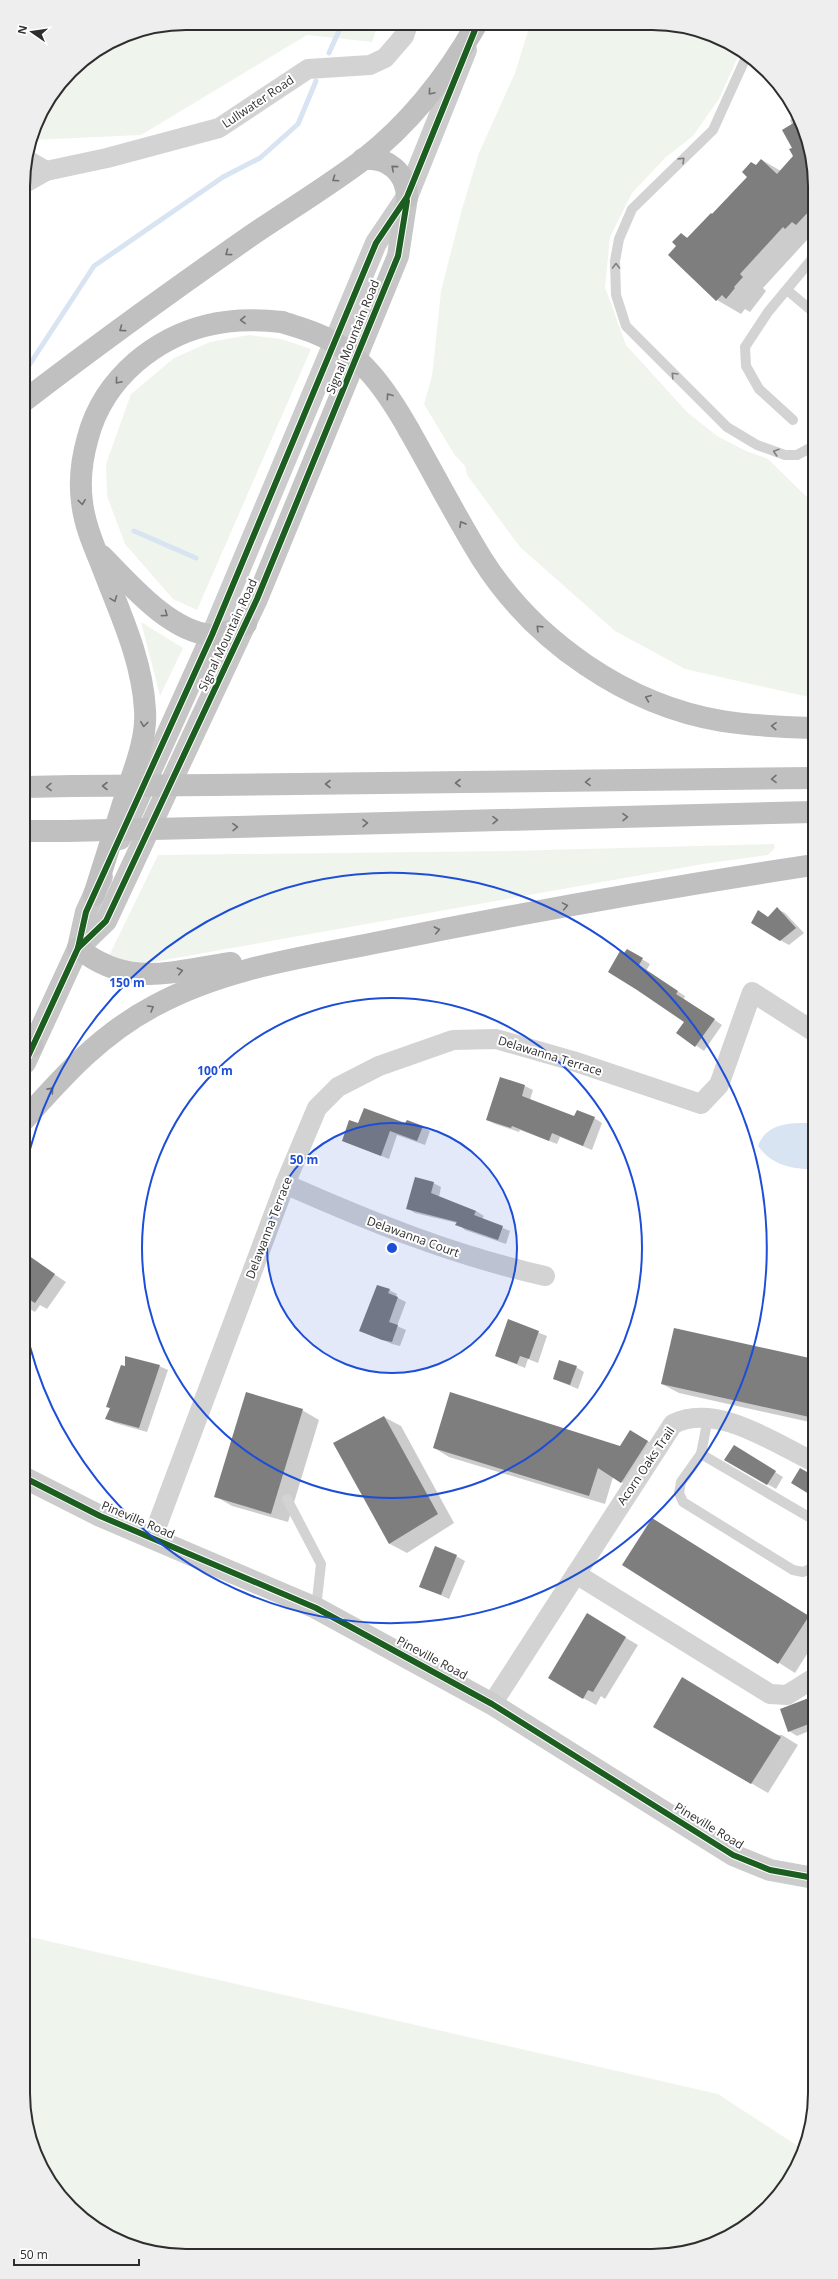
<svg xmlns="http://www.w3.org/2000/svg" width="838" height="2279" font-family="'Open Sans',sans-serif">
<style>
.green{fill:#eff5ec}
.water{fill:#d8e4f2}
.shadow{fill:#0003}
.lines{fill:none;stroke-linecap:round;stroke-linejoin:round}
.stream{stroke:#d8e4f2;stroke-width:5}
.building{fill:#7e7e7e}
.service{stroke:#d3d3d3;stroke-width:10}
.minor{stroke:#d3d3d3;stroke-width:20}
.secondary{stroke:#ccc;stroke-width:22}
.primary{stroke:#c6c6c6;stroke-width:22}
.motorway{stroke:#c0c0c0;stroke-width:22}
.motorway-bridge{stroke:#c0c0c0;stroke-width:22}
.cycleway-casing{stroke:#fff;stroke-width:8}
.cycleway{stroke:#1b5e20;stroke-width:6}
.oneway{stroke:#707070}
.oneway2{stroke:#808080}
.ring{fill:none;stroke:#1d4ed8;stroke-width:2}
.labels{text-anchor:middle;stroke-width:4;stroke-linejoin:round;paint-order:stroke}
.street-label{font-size:12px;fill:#2e2e2e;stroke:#fff}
.rim{fill:none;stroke:#2e2e2e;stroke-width:2}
.centre{fill:#1d4ed8;stroke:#fff;stroke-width:2}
.ring-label{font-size:12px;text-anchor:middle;font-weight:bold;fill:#1d4ed8;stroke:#fff;stroke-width:4;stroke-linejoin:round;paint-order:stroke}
</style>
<rect width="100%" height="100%" fill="#fff"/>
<g class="green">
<polygon points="186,23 378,24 372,42 307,35 141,135 33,140 40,114 78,64 124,35"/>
<polygon points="530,25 684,26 733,45 741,50 719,99 693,136 666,157 632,193 610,237 605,287 626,345 687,412 717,436 746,451 768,459 812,502 813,698 685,669 615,631 520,547 467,475 465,466 454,454 424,404 432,376 441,291 462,209 479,153 515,73"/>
<polygon points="249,335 281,339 311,349 197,610 173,599 125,544 107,496 106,464 131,394 174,358 210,342"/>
<polygon points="141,622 183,648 160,696"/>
<polygon points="774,844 775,848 768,855 703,864 142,964 108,958 158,855 505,851"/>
<polygon points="26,1936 718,2094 804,2150 803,2155 775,2200 734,2234 684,2253 154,2253 113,2239 71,2209 45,2174 26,2125"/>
</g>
<path class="water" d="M 813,1123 L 813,1169 C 791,1169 772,1165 758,1146 C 767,1122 791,1123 813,1123 Z"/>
<g class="shadow">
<polygon points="799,115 812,154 812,239 810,241 807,240 763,288 766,291 750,312 745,309 741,314 717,300 678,246 681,234 688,238 749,177 762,160 781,171 794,156 792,125 790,120"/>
<polygon points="777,909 785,913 804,933 789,945 780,940 768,917"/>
<polygon points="627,950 650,964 646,971 685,996 684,999 722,1025 704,1051 678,1033 686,1022 624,955"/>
<polygon points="525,1086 533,1090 530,1100 575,1118 594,1118 602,1123 592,1150 560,1137 557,1144 520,1130 519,1132 495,1124 487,1120"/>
<polygon points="406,1124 422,1127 430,1131 425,1145 397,1135 389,1159 343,1141 359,1125"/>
<polygon points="433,1183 441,1187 439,1197 476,1211 484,1216 482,1219 510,1231 506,1244 465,1230 457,1223 415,1213 407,1208"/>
<polygon points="27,1256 66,1282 47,1309 40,1305 35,1312 25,1306 25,1260"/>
<polygon points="389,1290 397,1294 396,1297 406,1302 397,1326 406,1330 400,1346 392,1344 360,1330"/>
<polygon points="509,1321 547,1336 538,1363 528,1359 525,1368 496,1356"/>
<polygon points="814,1360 814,1423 679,1393 662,1384"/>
<polygon points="159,1366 168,1370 147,1432 115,1423 107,1419 111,1409 107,1406"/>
<polygon points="576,1367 584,1372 578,1389 554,1379"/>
<polygon points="302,1410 319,1420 288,1522 232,1506 215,1496"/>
<polygon points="384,1417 401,1426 454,1523 407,1553 390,1544 335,1443"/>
<polygon points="646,1440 663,1451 637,1491 613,1477 605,1504 449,1457 434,1448 620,1447"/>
<polygon points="742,1451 783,1477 776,1489 726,1460"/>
<polygon points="652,1519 814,1620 814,1643 795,1673 624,1564"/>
<polygon points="456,1556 465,1561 449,1599 420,1586"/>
<polygon points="599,1622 638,1645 605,1699 601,1696 596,1705 583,1698"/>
<polygon points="814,1697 814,1729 797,1736 789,1731 781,1710"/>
<polygon points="654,1726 782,1735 798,1745 768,1793"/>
</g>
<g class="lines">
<g class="stream">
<polyline points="329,53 342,24"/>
<polyline points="24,373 94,266 223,177 260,158 298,124 316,81"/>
<polyline points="134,531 196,558"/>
</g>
</g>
<g class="building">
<polygon points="800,119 812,154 812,208 796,225 792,222 785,229 783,227 740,274 743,277 734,287 735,288 726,299 722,295 716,301 668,255 676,246 672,242 681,233 687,238 711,213 712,214 747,177 742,172 751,162 756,165 761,159 777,174 793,156 789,149 792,148 782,130"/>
<polygon points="777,907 796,928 780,941 751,923 758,910 768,917"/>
<polygon points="627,949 643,958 639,965 678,991 676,994 715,1019 695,1047 676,1033 684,1022 637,990 608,972 620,951 624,953"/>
<polygon points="500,1077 525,1085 522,1096 574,1116 577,1110 595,1117 583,1146 552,1133 549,1141 512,1126 511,1128 486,1120"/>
<polygon points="364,1108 405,1123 407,1120 423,1126 417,1141 390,1131 381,1156 342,1141 349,1120 358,1123"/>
<polygon points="415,1177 434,1182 431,1193 476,1211 474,1215 503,1226 498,1240 455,1225 457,1222 406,1209"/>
<polygon points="25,1253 55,1274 35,1303 25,1297"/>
<polygon points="377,1285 390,1289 388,1293 398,1297 389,1322 398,1325 392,1342 382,1340 359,1331"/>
<polygon points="508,1319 539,1331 529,1359 520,1356 517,1364 495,1356"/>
<polygon points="674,1328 814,1359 814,1418 661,1384"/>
<polygon points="125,1356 160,1365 139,1428 105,1419 110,1408 106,1407 121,1365 125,1366"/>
<polygon points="559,1360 577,1366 570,1385 553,1379"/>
<polygon points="246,1392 303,1409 271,1514 214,1497"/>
<polygon points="450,1392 620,1446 630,1430 648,1441 621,1483 598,1468 589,1496 433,1448"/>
<polygon points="384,1416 438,1514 389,1544 333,1443"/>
<polygon points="734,1445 776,1471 767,1485 724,1460"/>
<polygon points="800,1468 814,1476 814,1497 791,1483"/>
<polygon points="652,1518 809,1616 778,1664 622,1565"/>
<polygon points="435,1546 457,1555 441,1595 419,1587"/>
<polygon points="587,1613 626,1637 593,1692 588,1690 583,1699 548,1678"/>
<polygon points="682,1677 781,1737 751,1784 653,1727"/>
<polygon points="814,1696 814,1722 788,1732 780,1709"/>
</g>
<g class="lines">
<g class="service">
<polyline points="747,55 713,130 632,209 619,239 615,261 616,295 626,326 727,427 757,445 785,455 797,455 812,447"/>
<polyline points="787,290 812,311"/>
<polyline points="793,420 759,389 746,366 745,347 768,312 812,259"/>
<polyline points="708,1418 701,1454 681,1482 679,1493 683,1502 793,1570 803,1572 814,1567"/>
<polyline points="701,1454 814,1520"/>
<polyline points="287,1499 321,1564 316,1608"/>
</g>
<g class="minor">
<polyline points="27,160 46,171"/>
<polyline points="23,184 46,171 107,158 219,128 308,69 370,65 385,58 404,36 408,24"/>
<path d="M 285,1184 C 371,1222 452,1255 545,1276"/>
<polyline points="152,1539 285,1184 317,1108 338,1087 379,1066 453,1040 496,1039 573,1061 701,1104 719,1085 752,992 813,1031"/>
<polyline points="576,1574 770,1694 787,1695 814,1678"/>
<path d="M 492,1704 L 673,1424 C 716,1402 774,1443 814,1462"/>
</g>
<g class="secondary">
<polyline points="212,635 376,243 407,197 466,50"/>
<polyline points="25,1478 100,1516 316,1608 492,1704 733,1855 770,1870 814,1878"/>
</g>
<g class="primary">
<polyline points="120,839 212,635"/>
<polyline points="78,948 86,912 102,877"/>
<polyline points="25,1063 78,948 106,921 257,599 398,256 407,197"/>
</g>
<g class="motorway">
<path d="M 363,159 C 388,157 406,172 407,197"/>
<path d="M 24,401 C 97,345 173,290 249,237 C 287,211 327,187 364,159 C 410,123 447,76 476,25"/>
<path d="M 409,430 C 433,472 456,517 482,559 C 534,641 626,705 722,721 C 752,726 783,727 813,728"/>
<path d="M 102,556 C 130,584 169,631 211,635 C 223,636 236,628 246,624"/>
<polyline points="214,785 813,778"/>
<polyline points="24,787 73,786"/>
<polyline points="196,828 813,812"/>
<polyline points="24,831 67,831"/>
<path d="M 94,895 C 105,861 115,828 126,794 C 135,767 147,738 145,710 C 142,657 118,609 100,561 C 92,542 84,522 82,502 C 79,480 82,458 88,437 C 96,407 113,382 136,362 C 180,325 227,316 282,322"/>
<path d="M 78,948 C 129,989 173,971 231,963"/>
<polyline points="25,1046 32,1046"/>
<path d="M 25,1119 C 64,1075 102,1033 156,1005 C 226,967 307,957 385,941 C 527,912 669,887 813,865"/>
</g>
<g class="motorway-bridge">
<path d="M 282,322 C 294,326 306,329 317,334 C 360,351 387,391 409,430"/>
<polyline points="73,786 214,785"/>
<polyline points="67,831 196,828"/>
</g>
<g class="cycleway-casing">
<g id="cycleway">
<polyline points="78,948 86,912 212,635 376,243 407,197 477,25"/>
<polyline points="25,1063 78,948 106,921 257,599 398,256 407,201"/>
<polyline points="25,1478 100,1516 316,1608 492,1704 733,1855 770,1870 814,1878"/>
</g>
</g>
<use href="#cycleway" class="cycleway"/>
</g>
<defs><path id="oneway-chevron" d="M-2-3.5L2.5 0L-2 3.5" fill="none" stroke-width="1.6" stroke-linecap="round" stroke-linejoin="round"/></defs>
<g class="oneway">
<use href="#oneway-chevron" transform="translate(431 92) rotate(130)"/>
<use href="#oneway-chevron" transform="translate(394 168) rotate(-139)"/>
<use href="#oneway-chevron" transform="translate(335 179) rotate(146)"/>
<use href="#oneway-chevron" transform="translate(228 253) rotate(144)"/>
<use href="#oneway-chevron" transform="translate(243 320) rotate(178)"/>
<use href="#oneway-chevron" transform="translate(122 329) rotate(144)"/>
<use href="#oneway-chevron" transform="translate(118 381) rotate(130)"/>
<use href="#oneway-chevron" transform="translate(389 396) rotate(-126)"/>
<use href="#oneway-chevron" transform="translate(82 502) rotate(83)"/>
<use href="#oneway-chevron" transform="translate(462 524) rotate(-119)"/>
<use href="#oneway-chevron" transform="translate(114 599) rotate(69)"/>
<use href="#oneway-chevron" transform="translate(165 614) rotate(36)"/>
<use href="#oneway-chevron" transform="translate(539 628) rotate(-136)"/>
<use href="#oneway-chevron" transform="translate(648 698) rotate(-158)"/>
<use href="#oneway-chevron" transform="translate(144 724) rotate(97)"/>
<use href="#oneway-chevron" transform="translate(774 726) rotate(-177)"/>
<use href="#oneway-chevron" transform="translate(774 779) rotate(179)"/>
<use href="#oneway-chevron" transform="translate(588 782) rotate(179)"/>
<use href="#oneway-chevron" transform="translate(458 783) rotate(180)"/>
<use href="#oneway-chevron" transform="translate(328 784) rotate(180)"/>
<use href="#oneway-chevron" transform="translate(105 786) rotate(180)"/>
<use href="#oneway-chevron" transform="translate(49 787) rotate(179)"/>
<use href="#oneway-chevron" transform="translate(625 817) rotate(-1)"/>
<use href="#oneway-chevron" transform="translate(495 820) rotate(-1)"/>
<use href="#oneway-chevron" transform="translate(365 823) rotate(-1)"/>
<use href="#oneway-chevron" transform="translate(235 827) rotate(-1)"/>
<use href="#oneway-chevron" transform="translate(565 906) rotate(-10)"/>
<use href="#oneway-chevron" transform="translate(437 930) rotate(-11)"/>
<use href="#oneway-chevron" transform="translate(180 971) rotate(-12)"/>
<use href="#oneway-chevron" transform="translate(151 1008) rotate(-30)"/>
<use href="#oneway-chevron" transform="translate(51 1090) rotate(-48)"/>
</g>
<g class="oneway2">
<use href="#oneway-chevron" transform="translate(682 160) rotate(-44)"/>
<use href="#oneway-chevron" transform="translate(616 266) rotate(-90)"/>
<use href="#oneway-chevron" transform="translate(674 375) rotate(-134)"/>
<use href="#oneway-chevron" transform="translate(776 452) rotate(-162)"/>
</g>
<circle cx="392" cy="1248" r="125" fill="#1d4ed8" fill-opacity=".12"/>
<g class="ring">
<circle cx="392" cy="1248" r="125"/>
<circle cx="392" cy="1248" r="250"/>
<path d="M25 1170A375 375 0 1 1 25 1326"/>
</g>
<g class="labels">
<g class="street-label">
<text transform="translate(258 102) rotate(-34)" y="4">Lullwater Road</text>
<text transform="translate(353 337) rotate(-68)" y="4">Signal Mountain Road</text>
<text transform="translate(228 635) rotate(-65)" y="4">Signal Mountain Road</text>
<text transform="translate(550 1056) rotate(17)" y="4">Delawanna Terrace</text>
<text transform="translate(269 1228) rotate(-69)" y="4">Delawanna Terrace</text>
<text transform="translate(413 1237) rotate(20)" y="4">Delawanna Court</text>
<text transform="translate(646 1466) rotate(-56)" y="4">Acorn Oaks Trail</text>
<text transform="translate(138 1520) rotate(23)" y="4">Pineville Road</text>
<text transform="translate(432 1658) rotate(28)" y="4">Pineville Road</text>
<text transform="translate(709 1826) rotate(31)" y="4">Pineville Road</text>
</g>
</g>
<path d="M0 0H838V2279H0ZM186 30H652A156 156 0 0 1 808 186V2093A156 156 0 0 1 652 2249H186A156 156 0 0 1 30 2093V186A156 156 0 0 1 186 30Z" fill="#eee" fill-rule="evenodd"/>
<path class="rim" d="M186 30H652A156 156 0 0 1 808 186V2093A156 156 0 0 1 652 2249H186A156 156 0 0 1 30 2093V186A156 156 0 0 1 186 30Z"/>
<circle cx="392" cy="1248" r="6" class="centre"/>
<g class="ring-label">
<text x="127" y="987">150 m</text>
<text x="215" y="1075">100 m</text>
<text x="304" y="1164">50 m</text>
</g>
<g transform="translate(32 32) rotate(283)" stroke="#ffffff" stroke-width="3" paint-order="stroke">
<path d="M0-3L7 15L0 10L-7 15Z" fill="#2e2e2e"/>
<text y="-6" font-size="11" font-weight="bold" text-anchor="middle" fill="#2e2e2e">N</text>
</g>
<path d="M14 2259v6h125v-6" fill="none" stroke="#2e2e2e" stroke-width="2"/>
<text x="20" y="2259" font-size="12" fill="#2e2e2e" stroke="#ffffff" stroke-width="3" paint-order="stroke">50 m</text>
</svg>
